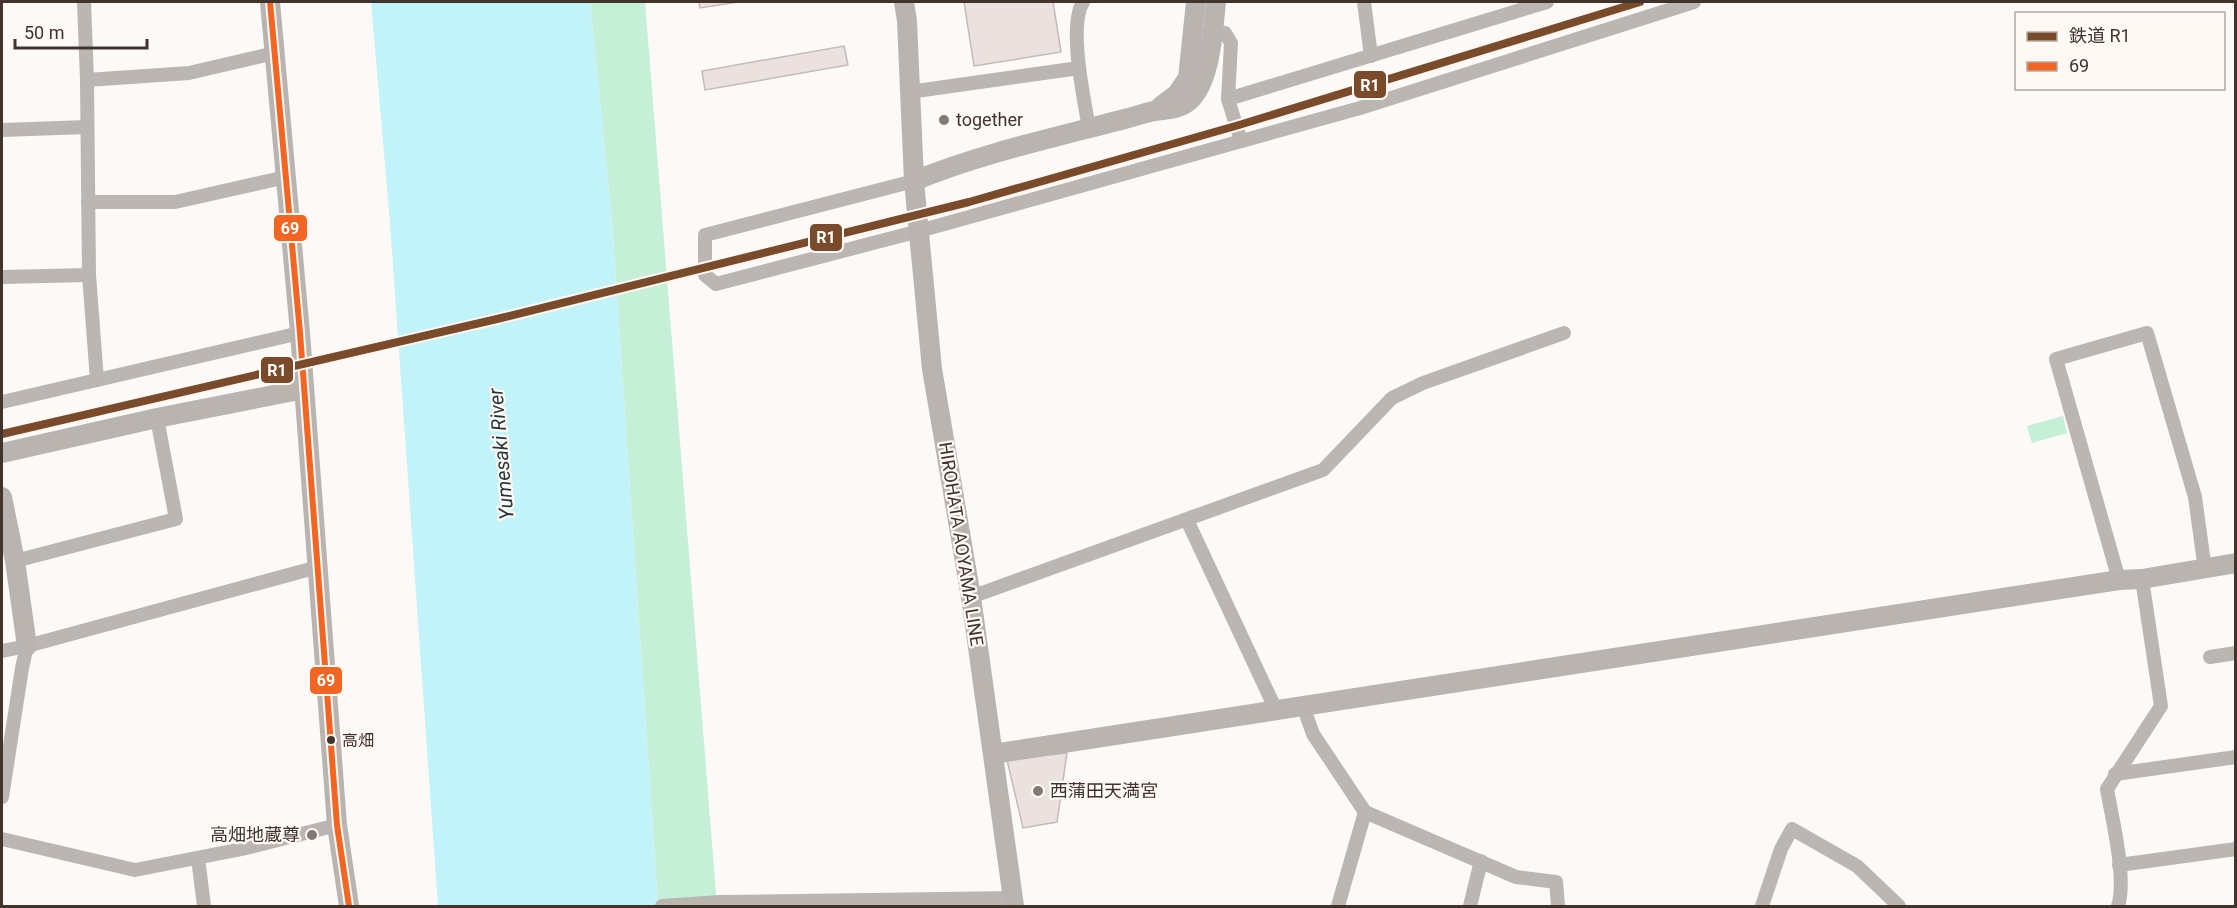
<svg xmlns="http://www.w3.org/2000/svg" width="2237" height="908" font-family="Roboto,'Noto Sans JP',sans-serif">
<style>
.green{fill:#c6efd7}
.water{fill:#c1f3f8}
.building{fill:#ebe1df;stroke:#c3bab8;stroke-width:1.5}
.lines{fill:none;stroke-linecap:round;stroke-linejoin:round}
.street{stroke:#bbb6b2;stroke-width:14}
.secondary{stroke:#bab4b1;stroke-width:20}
.bus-1-casing{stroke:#fff8f4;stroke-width:10}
.bus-1{stroke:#f26522;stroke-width:6}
.rail-1-casing{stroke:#fff8f4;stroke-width:12}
.rail-1{stroke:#7a4b2a;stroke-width:8}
.poi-dot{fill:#827973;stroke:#fff8f4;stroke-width:2}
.bus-dot{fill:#40342c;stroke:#fff8f4;stroke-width:2}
.labels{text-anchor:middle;stroke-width:4.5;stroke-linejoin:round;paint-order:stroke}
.bus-label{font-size:16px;fill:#40342c;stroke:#fff8f4;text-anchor:start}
.poi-label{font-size:18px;fill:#40342c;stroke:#fff8f4;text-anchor:start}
.street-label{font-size:18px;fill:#40342c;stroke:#fff8f4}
.water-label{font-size:20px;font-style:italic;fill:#1f373a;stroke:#fff8f4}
.line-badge{stroke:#fff8f4;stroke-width:2}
.badge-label{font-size:16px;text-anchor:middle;font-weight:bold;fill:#fff}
</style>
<rect width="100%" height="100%" fill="#fcf9f7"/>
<g class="green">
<polygon points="590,2 645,2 717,906 658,906 612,222"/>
<polygon points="2063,416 2067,433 2032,443 2027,426"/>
</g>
<polygon class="water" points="371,2 590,2 612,222 658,906 438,906 390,223"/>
<g class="building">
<polygon points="699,2 738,2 700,8"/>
<polygon points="964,2 1053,2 1061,52 974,66"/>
<polygon points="844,46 848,65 705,90 702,71"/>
<polygon points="1067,753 1057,822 1023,828 1007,760"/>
</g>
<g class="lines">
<g class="street">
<polyline points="84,2 87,80 89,275 97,380"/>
<path d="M 1083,2 C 1068,26 1084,99 1089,128"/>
<polyline points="1364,2 1371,56"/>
<polyline points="1213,31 1225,33 1231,43 1228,99 1241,141"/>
<polyline points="87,80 189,73 275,53"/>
<polyline points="909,92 1079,68"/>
<polyline points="1228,99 1547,2"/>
<polyline points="2,130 87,127"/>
<polyline points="914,181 705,235 705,275 716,284 919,231 1360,108 1694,2"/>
<polyline points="88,202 175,202 286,177"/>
<polyline points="2,277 89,275"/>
<polyline points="2,402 300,333"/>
<polyline points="1187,520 1276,710"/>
<polyline points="15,561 176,519 157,418"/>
<polyline points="2119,580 2056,359 2147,333 2195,497 2205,570"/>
<polyline points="971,597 1323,470 1392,398 1423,383 1564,333"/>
<polyline points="2,651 27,646"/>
<polyline points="2210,657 2236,653"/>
<polyline points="1303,706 1313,734 1365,812 1516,877 1556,882 1558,906"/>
<polyline points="2115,774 2236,757"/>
<polyline points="2,797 22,668 27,646 318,567"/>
<polyline points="2,839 135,870 242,849 337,825"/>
<polyline points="198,858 204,906"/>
<polyline points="2119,865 2236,849"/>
<polyline points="662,906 720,902 1013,898"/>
<polyline points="1338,906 1365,812"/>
<polyline points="1470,906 1481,861"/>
<polyline points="1762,906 1781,849 1792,829 1857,866 1899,906"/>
<path d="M 2118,906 C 2127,878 2112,819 2107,789 L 2161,706 L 2142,579"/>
</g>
<g class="secondary">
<polyline points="270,2 300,333 337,825 349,906"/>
<polyline points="904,2 907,21 914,181 932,369 971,597 1014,906"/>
<polyline points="1160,107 1177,94 1188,78 1196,2"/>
<path d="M 914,181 C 982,153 1057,137 1128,118 C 1137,116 1146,112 1155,111 C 1167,109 1178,110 1189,101 C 1211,82 1213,29 1216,2"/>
<polyline points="2,453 157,418 304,389"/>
<polyline points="2,497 15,561 27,646"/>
<polyline points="993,754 2119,580 2142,579 2236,563"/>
</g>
<g class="bus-1-casing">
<polyline id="bus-1" points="270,2 300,333 337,825 349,906"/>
</g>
<use href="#bus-1" class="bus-1"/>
<g class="rail-1-casing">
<polyline id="rail-1" points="2,434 497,319 969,202 1239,125 1640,2"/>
</g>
<use href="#rail-1" class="rail-1"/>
</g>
<g class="poi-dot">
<circle cx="944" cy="120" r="6"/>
<circle cx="1038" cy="791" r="6"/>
<circle cx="312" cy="835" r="6"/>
</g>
<circle class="bus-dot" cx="331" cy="740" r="5"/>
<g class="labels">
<g class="bus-label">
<text x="342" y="746">高畑</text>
</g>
<g class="poi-label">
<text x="956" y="126">together</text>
<text x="1050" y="797">西蒲田天満宮</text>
<text x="300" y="841" text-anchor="end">高畑地蔵尊</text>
</g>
<g class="street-label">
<text transform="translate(961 544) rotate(81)" y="6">HIROHATA AOYAMA LINE</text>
</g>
<g class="water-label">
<text transform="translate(501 454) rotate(-95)" y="7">Yumesaki River</text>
</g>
</g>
<g class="line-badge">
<rect x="1353" y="70" width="34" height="29" rx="6" fill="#7a4b2a"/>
<rect x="273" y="214" width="35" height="28" rx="6" fill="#f26522"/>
<rect x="809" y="223" width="34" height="29" rx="6" fill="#7a4b2a"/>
<rect x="260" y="356" width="34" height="28" rx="6" fill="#7a4b2a"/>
<rect x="309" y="666" width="34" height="29" rx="6" fill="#f26522"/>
</g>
<g class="badge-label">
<text x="1370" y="91">R1</text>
<text x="290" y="234">69</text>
<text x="826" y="243">R1</text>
<text x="277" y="376">R1</text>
<text x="326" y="686">69</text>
</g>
<rect width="2237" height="908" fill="none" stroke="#40342c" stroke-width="6"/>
<rect x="2015" y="12" width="210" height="78" fill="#fff8f4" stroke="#b3aaa4" stroke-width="1.5"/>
<rect x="2027" y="32" width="30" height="9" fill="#7a4b2a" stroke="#b3aaa4" stroke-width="1.5"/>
<text x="2069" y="42" font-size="18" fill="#40342c">鉄道 R1</text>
<rect x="2027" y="62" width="30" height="9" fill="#f26522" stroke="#b3aaa4" stroke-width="1.5"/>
<text x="2069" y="72" font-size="18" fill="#40342c">69</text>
<path d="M15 39v9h132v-9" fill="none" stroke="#40342c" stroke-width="3"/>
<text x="24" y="39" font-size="18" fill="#40342c" stroke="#fff8f4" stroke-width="4.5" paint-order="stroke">50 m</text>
</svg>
